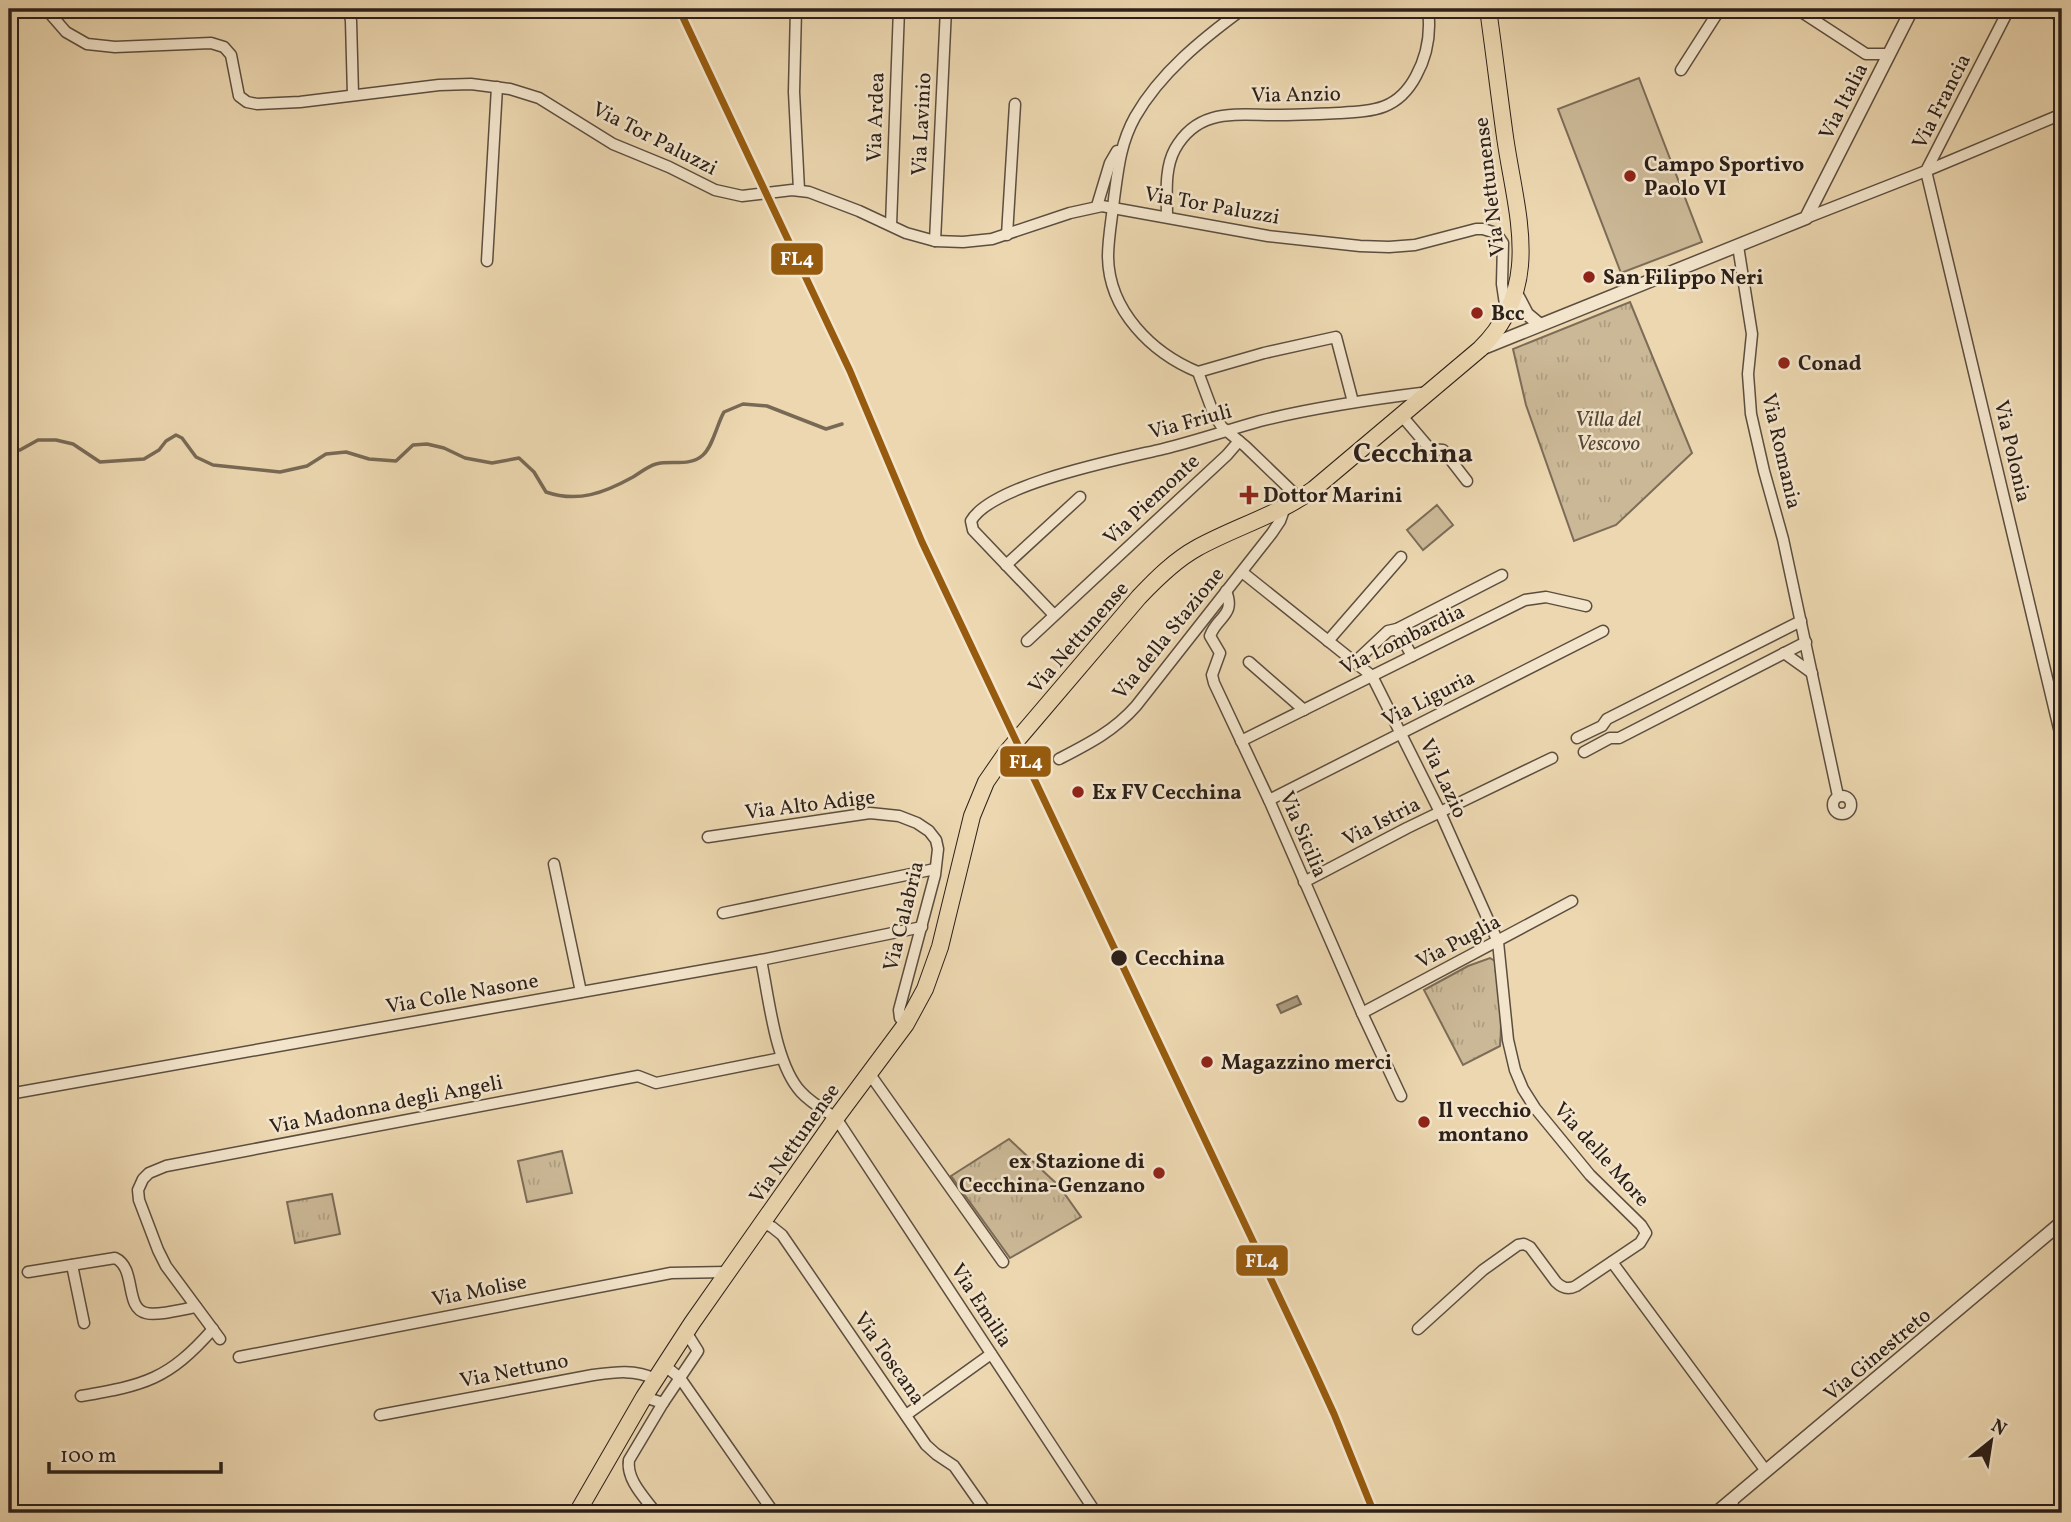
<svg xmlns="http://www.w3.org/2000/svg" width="2071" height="1522" font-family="Vollkorn,serif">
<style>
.grass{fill:url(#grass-tufts);stroke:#7c6c58;stroke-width:2}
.pitch{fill:#cbb896;stroke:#7c6c58;stroke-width:2}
.water{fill:#ab997d;stroke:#786955;stroke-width:2}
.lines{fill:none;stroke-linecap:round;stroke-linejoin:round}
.stream{stroke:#786955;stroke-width:3.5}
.minor-casing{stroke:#5c4e3f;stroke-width:13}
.tertiary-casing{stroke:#5c4e3f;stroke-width:15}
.primary-casing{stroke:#2c2019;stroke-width:18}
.minor{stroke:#f3e5cc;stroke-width:10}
.tertiary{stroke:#f3e5cc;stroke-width:12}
.primary{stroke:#ecd7b0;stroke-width:16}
.rail-1-casing{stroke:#f3e5cc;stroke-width:12}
.rail-1{stroke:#965b0e;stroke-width:7}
.poi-dot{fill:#8f2418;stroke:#f3e5cc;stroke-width:2.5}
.stop-dot{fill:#2c2019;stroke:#f3e5cc;stroke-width:2.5}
.labels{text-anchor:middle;stroke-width:5;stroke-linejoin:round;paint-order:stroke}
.street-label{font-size:21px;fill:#2c2019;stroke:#f3e5cc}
.poi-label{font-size:21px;font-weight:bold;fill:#2c2019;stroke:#f3e5cc;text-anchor:start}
.park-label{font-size:21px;font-style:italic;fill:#544638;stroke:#f3e5cc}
.stop-label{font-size:21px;font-weight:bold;fill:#2c2019;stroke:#f3e5cc;text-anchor:start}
.district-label{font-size:28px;font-weight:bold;fill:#2c2019;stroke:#f3e5cc}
.line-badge{stroke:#f3e5cc;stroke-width:2.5}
.badge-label{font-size:19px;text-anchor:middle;font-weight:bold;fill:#fff}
</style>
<defs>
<pattern id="grass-tufts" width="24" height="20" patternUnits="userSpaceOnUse" patternTransform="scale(1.75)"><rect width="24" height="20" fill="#cbb896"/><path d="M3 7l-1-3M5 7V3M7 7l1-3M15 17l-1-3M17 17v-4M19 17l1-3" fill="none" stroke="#ae9e81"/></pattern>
</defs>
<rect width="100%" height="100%" fill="#ecd7b0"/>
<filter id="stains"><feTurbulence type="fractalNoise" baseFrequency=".00286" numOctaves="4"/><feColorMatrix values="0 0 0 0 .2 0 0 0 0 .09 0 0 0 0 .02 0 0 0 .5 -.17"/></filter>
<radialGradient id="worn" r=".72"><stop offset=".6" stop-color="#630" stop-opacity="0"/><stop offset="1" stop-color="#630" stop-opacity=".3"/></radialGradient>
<g class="grass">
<polygon points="2049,9 2062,9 2062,38"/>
<polygon points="1630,302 1692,453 1616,525 1574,541 1526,405 1513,349"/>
<path d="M 1490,958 L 1495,961 C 1498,989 1503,1018 1500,1046 L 1463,1065 L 1424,990 L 1468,966 Z"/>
<polygon points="1009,1139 1059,1186 1081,1217 1010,1258 951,1176"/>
<polygon points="562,1151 572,1193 527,1202 518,1161"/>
<polygon points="332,1194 340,1234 295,1243 287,1202"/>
</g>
<g class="pitch">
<polygon points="1639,78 1702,242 1621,273 1558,109"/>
<polygon points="1437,505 1453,525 1423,550 1407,530"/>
</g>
<polygon class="water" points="1297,996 1301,1004 1281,1013 1277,1005"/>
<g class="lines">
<path class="stream" d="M 9,450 L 20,450 L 38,440 L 56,440 L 73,444 L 100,462 L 144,459 L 159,450 L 166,441 L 176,435 L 182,438 L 196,457 L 213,465 L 280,472 L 307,466 L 326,454 L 346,452 L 369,459 L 396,461 L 413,445 L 427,444 L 444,448 L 465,458 L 492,463 L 519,458 L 534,472 L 546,492 C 578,503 604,493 633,477 C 640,473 648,466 656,464 C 671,460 690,467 703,455 C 713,446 717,424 724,412 L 743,404 L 767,406 L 826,429 L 842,424"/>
<g class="minor-casing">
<g id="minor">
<polyline points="46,9 66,32 87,44 115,47 211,43 224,47 231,55 239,96 247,102 257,104 300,102 439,85 471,84 510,89 539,98 613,144 669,167 715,190 742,196 792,190 809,192 859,211 906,233 935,241 963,242 992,239 1070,213 1102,206 1268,236 1360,246 1389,247 1415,245 1476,229 1483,229 1496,233 1503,243 1502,284 1506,311"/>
<polyline points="349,9 351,21 353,95"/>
<polyline points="796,9 794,92 799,190"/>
<path d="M 1243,9 C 1202,39 1160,73 1135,117 C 1120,144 1118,170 1114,199 C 1112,218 1108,238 1108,257 C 1109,311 1152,353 1198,372 L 1214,415 L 1222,427 L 1245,446 L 1300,499"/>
<polyline points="1797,9 1866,54 1888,54"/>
<polyline points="1681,70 1720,9"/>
<polyline points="2062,114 1926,171 2062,741"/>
<polyline points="1097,206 1110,163 1117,151"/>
<path d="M 1167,217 C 1167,195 1164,169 1175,149 C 1198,108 1235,115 1275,115 C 1296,115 1318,114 1339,113 C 1374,111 1398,110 1416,76 C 1427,56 1431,32 1428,9"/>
<polyline points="1806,218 1926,171 2009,9"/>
<polyline points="891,225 899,9"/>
<polyline points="1007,235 1015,104"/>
<polyline points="935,241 946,9"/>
<polyline points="1738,246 1752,334 1748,374 1751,414 1764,471 1783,539 1838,796"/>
<polyline points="487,261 497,87"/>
<polyline points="1198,372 1264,353 1336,337 1353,402"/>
<polyline points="1402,416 1430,449 1443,450 1467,481"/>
<polyline points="1006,565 1080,497"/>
<path d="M 1242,572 L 1372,676 L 1440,812 L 1498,942 L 1508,1040 L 1515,1070 L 1523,1089 L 1535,1108 L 1590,1175 L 1641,1225 L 1646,1233 L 1640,1243 L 1576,1286 C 1568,1290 1562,1288 1556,1282 L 1530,1247 L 1524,1244 L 1518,1245 L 1483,1270 L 1418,1329"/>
<path d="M 1226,591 C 1236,616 1217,616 1210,636 L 1220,653 L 1212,675 L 1214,683 L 1269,800 L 1362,1013 L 1401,1096"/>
<path d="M 1054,615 L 973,530 L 971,521 C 992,484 1121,459 1163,449 C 1196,441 1228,430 1260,421 C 1315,407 1372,399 1429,392"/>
<polyline points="1397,629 1502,575"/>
<polyline points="1027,641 1227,455 1239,441"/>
<polyline points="1328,641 1401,557"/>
<polyline points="1784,653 1812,673"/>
<polyline points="1249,662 1304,710"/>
<polyline points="1354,663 1388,631 1397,629 1412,656"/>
<polyline points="1577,738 1602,726 1607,719 1801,621"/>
<polyline points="1241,741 1525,600 1546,597 1586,606"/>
<polyline points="1584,752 1610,738 1619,738 1806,642"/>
<path d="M 1059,759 C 1088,744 1114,731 1136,706 L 1272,533 L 1280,521 L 1285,507"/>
<circle cx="1842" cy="805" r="9"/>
<polyline points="1269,800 1603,631"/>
<polyline points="708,837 870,813 899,816 917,823 929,831 936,840 938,849 935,875 899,1010 900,1018 906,1024"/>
<polyline points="554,864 581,992"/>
<polyline points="1304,882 1407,828 1552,758"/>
<polyline points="723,913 935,869"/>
<path d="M 761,960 C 769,998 775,1064 801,1092 C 811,1103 824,1110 836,1118 L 1096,1513"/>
<polyline points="1362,1013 1572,901"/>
<polyline points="869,1073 1003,1262"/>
<polyline points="9,1094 761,960 922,927"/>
<polyline points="763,1223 772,1227 782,1235 926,1445 936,1454 954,1466 987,1513"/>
<polyline points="2062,1241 2062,1252"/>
<polyline points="1612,1262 1766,1471"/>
<polyline points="72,1265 84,1323"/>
<path d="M 28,1272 L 115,1258 C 137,1268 124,1308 146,1313 C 158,1316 183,1309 196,1307"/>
<polyline points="220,1339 166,1266 158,1250 139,1200 138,1190 143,1179 149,1173 166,1166 638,1076 656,1083 781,1058"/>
<polyline points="239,1357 671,1273 727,1272"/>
<polyline points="664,1365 680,1378 774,1513"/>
<path d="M 81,1396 C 145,1385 168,1380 213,1329"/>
<polyline points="644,1397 663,1403 698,1351 686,1332"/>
<path d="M 380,1415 L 593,1375 C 615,1372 634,1369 656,1379"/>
<polyline points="906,1415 991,1354"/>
<path d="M 656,1513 C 645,1498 626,1480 629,1460 L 663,1403"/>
<polyline points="1732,1513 1733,1499"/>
</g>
</g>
<g class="tertiary-casing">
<g id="tertiary">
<polyline points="1516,293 1527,314 1539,324"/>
<polyline points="1481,349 1806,218 1912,9"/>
<polyline points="1716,1513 2062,1222"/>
</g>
</g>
<g class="primary-casing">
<path id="primary" d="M 577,1513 L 644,1397 L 692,1323 L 836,1118 L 906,1024 L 925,989 L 940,947 L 972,816 L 986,782 L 1006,753 L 1139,597 C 1156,579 1175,560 1197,548 C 1235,527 1278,515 1314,489 L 1480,349 C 1544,286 1516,214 1505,137 C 1499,94 1494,51 1488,9"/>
</g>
<use href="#minor" class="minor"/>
<use href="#tertiary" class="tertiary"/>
<use href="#primary" class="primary"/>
<g class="rail-1-casing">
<polyline id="rail-1" points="679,9 850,371 922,542 1312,1366 1334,1414 1374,1513"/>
</g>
<use href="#rail-1" class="rail-1"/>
</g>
<g class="poi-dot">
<circle cx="1630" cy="176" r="7"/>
<circle cx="1589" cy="277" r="7"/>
<circle cx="1477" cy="313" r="7"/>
<circle cx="1784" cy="363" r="7"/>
<path d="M1245.5 484.5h7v7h7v7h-7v7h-7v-7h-7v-7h7z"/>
<circle cx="1078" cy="792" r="7"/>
<circle cx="1207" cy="1062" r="7"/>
<circle cx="1424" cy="1122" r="7"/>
<circle cx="1159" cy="1173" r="7"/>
</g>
<circle class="stop-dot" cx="1119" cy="958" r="9"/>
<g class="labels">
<g class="street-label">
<text transform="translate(1296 94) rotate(-1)" y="7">Via Anzio</text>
<text transform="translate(1843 101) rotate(-63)" y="7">Via Italia</text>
<text transform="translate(1941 101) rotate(-63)" y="7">Via Francia</text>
<text transform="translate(875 117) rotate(-88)" y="7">Via Ardea</text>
<text transform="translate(921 124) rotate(-87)" y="7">Via Lavinio</text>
<text transform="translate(655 138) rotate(27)" y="7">Via Tor Paluzzi</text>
<text transform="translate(1489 187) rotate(-97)" y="7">Via Nettunense</text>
<text transform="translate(1212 205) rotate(10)" y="7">Via Tor Paluzzi</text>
<text transform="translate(1190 421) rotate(-15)" y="7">Via Friuli</text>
<text transform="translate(1782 451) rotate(77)" y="7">Via Romania</text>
<text transform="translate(2013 451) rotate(77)" y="7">Via Polonia</text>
<text transform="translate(1151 499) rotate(-43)" y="7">Via Piemonte</text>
<text transform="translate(1168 633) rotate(-51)" y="7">Via della Stazione</text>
<text transform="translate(1078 637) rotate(-49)" y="7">Via Nettunense</text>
<text transform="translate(1402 639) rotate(-26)" y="7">Via Lombardia</text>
<text transform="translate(1428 698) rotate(-27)" y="7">Via Liguria</text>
<text transform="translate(1444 778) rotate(65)" y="7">Via Lazio</text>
<text transform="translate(810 804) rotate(-7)" y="7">Via Alto Adige</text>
<text transform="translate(1381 821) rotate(-27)" y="7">Via Istria</text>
<text transform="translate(1304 834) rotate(67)" y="7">Via Sicilia</text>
<text transform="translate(903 916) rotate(-76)" y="7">Via Calabria</text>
<text transform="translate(1458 941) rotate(-28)" y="7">Via Puglia</text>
<text transform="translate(462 993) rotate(-10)" y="7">Via Colle Nasone</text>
<text transform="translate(386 1104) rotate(-11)" y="7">Via Madonna degli Angeli</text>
<text transform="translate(794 1143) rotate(-55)" y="7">Via Nettunense</text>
<text transform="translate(1602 1154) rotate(48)" y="7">Via delle More</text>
<text transform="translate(479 1290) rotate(-11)" y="7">Via Molise</text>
<text transform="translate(982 1305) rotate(57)" y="7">Via Emilia</text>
<text transform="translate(1877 1354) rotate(-40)" y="7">Via Ginestreto</text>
<text transform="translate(890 1358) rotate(55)" y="7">Via Toscana</text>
<text transform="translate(514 1370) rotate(-11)" y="7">Via Nettuno</text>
</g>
<g class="poi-label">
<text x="1644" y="171">Campo Sportivo<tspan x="1644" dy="24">Paolo VI</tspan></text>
<text x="1603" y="284">San Filippo Neri</text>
<text x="1491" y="320">Bcc</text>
<text x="1798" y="370">Conad</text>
<text x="1263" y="502">Dottor Marini</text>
<text x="1092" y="799">Ex FV Cecchina</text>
<text x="1221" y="1069">Magazzino merci</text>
<text x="1438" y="1117">Il vecchio<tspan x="1438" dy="24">montano</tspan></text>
<text x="1145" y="1168" text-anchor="end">ex Stazione di<tspan x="1145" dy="24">Cecchina-Genzano</tspan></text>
</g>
<g class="park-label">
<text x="1608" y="426">Villa del<tspan x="1608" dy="24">Vescovo</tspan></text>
</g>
<g class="stop-label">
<text x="1135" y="965">Cecchina</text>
</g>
<g class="district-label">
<text x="1413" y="462">Cecchina</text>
</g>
</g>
<g class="line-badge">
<rect x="770" y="242" width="54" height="34" rx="7" fill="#965b0e"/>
<rect x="999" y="745" width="53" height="33" rx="7" fill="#965b0e"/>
<rect x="1235" y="1244" width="54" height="33" rx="7" fill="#965b0e"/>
</g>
<g class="badge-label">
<text x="797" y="265">FL4</text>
<text x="1026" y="768">FL4</text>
<text x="1262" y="1267">FL4</text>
</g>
<rect width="2071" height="1522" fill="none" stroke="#ecd7b0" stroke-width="35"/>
<rect x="10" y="10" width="2050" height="1501" fill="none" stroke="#2c2019" stroke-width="3.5"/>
<rect x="18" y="18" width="2036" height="1487" fill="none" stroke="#2c2019" stroke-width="2"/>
<g transform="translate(1991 1441) rotate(30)" stroke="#f3e5cc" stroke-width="5" paint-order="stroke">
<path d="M0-5L12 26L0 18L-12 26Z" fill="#2c2019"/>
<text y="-10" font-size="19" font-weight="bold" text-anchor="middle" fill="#2c2019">N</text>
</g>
<path d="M49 1462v10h172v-10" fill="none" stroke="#2c2019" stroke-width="3.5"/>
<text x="60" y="1462" font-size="21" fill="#2c2019" stroke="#f3e5cc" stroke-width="5" paint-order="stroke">100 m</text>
<rect width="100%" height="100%" filter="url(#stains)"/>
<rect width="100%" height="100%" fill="url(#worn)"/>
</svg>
